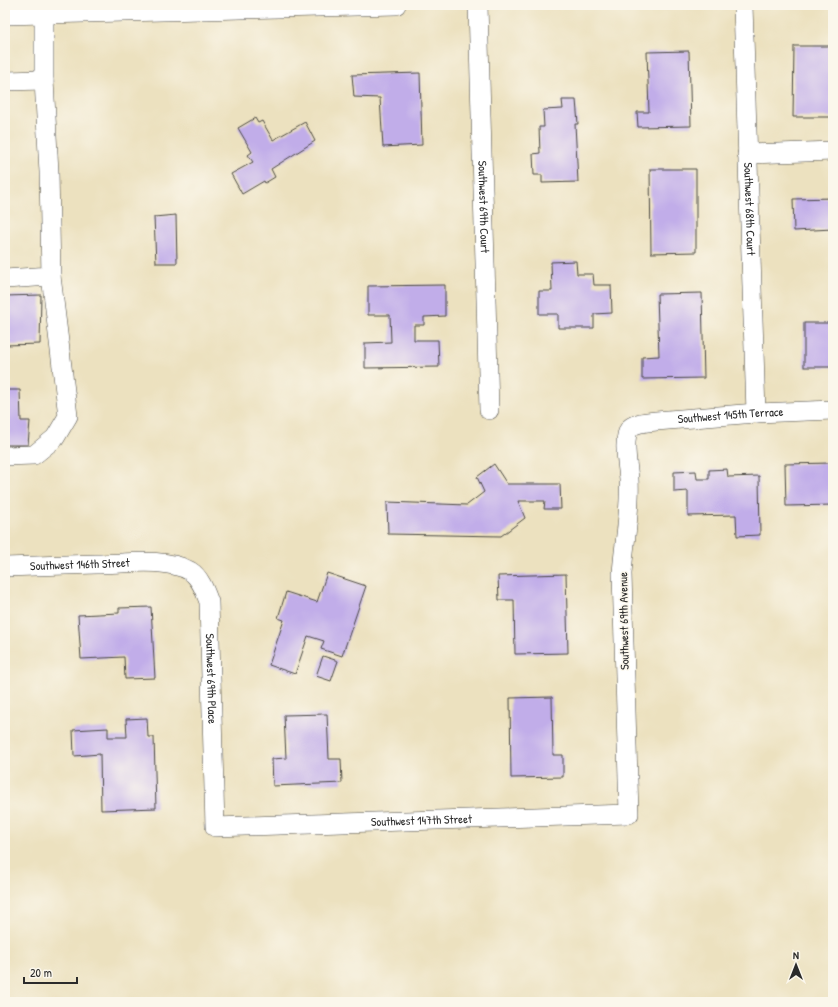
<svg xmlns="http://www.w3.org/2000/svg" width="838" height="1007" font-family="'Patrick Hand',sans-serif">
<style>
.building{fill:#c1ade9}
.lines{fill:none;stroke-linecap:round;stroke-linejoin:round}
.minor-casing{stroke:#484641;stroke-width:20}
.minor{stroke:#fff;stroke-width:19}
.labels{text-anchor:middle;stroke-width:3;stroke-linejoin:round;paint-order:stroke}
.street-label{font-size:12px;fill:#2b2b2b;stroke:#fbf7ec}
</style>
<rect width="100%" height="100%" fill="#fbf7ec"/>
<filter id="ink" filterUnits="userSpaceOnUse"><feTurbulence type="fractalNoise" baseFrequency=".025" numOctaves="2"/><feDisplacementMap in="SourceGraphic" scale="8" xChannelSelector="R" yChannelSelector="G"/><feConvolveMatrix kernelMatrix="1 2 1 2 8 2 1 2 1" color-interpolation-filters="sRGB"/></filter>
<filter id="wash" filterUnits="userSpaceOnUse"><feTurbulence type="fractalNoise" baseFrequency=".012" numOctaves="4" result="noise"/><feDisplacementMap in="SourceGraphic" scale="16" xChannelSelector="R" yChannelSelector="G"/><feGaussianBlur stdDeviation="0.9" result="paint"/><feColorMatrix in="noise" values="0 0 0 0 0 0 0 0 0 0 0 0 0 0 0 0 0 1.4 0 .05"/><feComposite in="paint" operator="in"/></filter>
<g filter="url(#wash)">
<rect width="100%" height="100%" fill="#ece1bf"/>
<g id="blocks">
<g class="building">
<polygon points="794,46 833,46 833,117 793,117"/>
<polygon points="689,51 691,126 638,127 637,112 649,112 647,52"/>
<polygon points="420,73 422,145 383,147 380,98 354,97 352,75"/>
<polygon points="562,100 576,100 578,124 575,124 578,182 542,183 542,175 534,175 533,154 540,153 539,127 544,127 543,110 563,109"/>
<polygon points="255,118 258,123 262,121 273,140 305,122 315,141 271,169 275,177 265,183 264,181 242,194 231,174 253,162 248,155 252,152 238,128"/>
<polygon points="650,169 696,169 696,252 651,253"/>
<polygon points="833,198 833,229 794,231 793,199"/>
<polygon points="176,215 177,263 156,263 154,217"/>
<polygon points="576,261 577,274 593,274 594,285 611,285 612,313 594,314 594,328 558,328 558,314 539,314 539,291 552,291 551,262"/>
<polygon points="445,285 445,316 424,317 424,325 414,325 414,340 438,340 439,367 365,368 365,343 391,342 390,315 368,315 368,286"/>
<polygon points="702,293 704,378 642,379 642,357 659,356 657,294"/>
<polygon points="41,295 40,344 5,345 5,296"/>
<rect x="804" y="323" width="29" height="44"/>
<polygon points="5,390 20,390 21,421 30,421 28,445 5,445"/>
<polygon points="831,463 833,467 833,505 786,506 785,464"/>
<polygon points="494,464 507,484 560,484 561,509 544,509 545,501 518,501 525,518 501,536 388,534 387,502 467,505 484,492 477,477"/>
<polygon points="727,469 728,477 759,476 760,535 737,536 736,515 688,516 688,491 674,492 674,472 696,471 697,479 709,479 709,470"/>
<polygon points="327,573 366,586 342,656 321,649 324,641 308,636 295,674 269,665 284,620 278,618 286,592 317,602"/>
<polygon points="566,574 568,653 515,654 514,600 499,600 498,576"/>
<polygon points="151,607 155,678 125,679 124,657 81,659 78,615 119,613 119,608"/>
<polygon points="323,656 338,661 331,681 316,676"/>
<polygon points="552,697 553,755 563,755 563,777 511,778 510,698"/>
<polygon points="327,714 329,759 341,759 342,783 273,786 272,759 286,758 284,715"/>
<polygon points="147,718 148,737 154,737 156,808 101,810 100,754 74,756 73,730 108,728 108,737 127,737 126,719"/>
</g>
</g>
</g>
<g filter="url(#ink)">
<use href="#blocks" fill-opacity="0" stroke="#484641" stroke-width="1"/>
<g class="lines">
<g class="minor-casing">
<g id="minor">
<path id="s1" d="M 478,5 L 489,410"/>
<path id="s2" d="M 743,5 L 756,413"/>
<polyline points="5,15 396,5"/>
<polyline points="5,81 44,80"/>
<polyline points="747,154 833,151"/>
<polyline points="5,279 51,276 49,172 44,80 44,14"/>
<polyline points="5,456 34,455 55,438 68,416 51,276"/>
<path id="s3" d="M 5,567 C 35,566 66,565 96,564 C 124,564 165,557 190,571 C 200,577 205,591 209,602 L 215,827 L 629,814 L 622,574 C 624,542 631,511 629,479 C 628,467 622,438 630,428 C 636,422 648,422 656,421 L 756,413 L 833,410"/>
</g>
</g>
<use href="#minor" class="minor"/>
</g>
</g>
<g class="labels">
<g class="street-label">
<text dy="4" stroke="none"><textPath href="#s1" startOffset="202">Southwest 69th Court</textPath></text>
<text dy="4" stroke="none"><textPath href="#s2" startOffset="204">Southwest 68th Court</textPath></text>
<text dy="4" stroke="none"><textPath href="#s3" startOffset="1352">Southwest 145th Terrace</textPath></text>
<text dy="4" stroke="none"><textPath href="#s3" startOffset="75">Southwest 146th Street</textPath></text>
<text transform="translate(624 621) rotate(-91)" y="4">Southwest 69th Avenue</text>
<text dy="4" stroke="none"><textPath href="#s3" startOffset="300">Southwest 69th Place</textPath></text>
<text dy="4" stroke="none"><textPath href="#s3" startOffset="655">Southwest 147th Street</textPath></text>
</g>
</g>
<rect width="838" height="1007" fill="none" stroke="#fbf7ec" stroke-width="20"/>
<g transform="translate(796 965)" stroke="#fbf7ec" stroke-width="3" paint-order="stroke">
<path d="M0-3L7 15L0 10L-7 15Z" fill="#2b2b2b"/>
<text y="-6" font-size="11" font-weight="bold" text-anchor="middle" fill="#2b2b2b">N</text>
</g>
<path d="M24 977v6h53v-6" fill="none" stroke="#2b2b2b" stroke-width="2"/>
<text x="30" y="977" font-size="12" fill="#2b2b2b" stroke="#fbf7ec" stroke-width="3" paint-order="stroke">20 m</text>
</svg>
